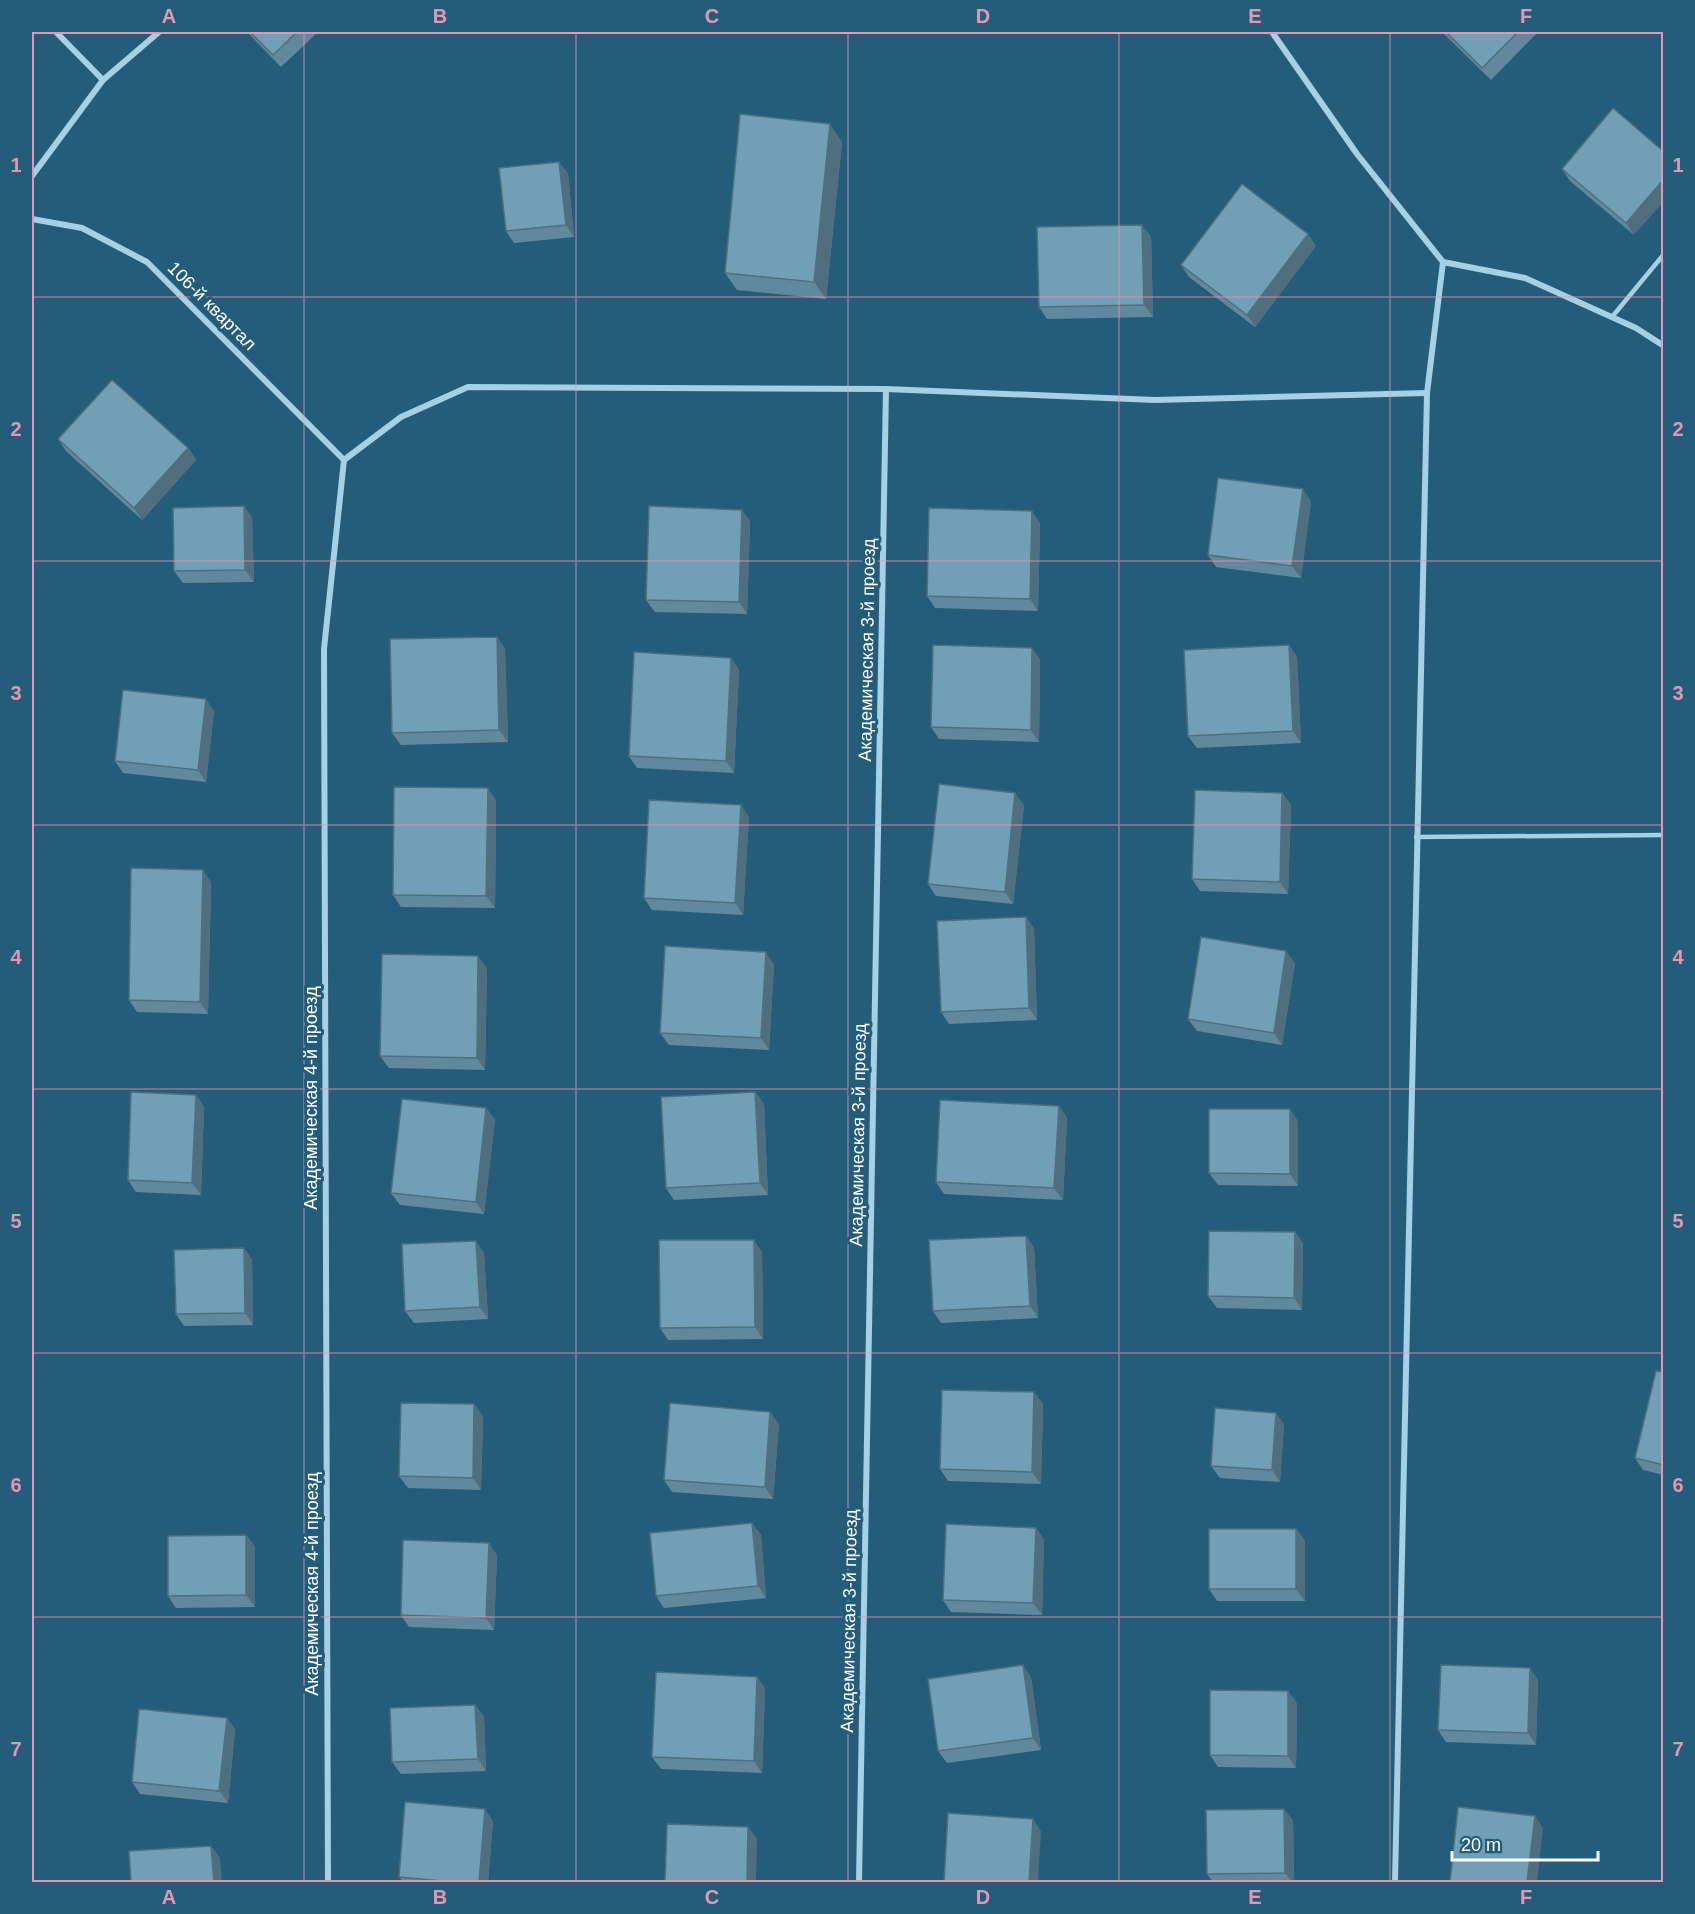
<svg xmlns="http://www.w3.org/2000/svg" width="1695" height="1914" font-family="Helvetica,sans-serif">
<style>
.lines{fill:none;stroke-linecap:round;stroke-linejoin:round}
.lane{stroke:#a6d0e4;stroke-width:4.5}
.street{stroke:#a6d0e4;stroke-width:6}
.wall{fill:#61899d}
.shaded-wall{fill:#4f6f7f}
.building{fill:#719fb6;stroke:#4f6f7f;stroke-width:1.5}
.grid{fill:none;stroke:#e497b5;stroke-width:1.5;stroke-opacity:0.55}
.labels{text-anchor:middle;stroke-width:6;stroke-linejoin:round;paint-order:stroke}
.street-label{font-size:18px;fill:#fff;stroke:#245d79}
.neatline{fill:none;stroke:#e497b5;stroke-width:2}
.grid-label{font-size:20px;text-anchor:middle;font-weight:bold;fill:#e497b5}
</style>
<rect width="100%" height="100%" fill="#245d79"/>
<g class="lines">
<g class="lane">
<polyline points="1612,317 1664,254"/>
<polyline points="1416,837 1664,835"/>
</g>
<g class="street">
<polyline points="56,32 103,80"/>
<polyline points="1272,32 1357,154 1443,262 1427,393 1395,1882"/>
<polyline points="32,176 103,80 159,32"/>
<polyline points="32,219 82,228 147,262 344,460"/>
<polyline points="1443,262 1525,278 1636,328 1664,346"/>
<polyline points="328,1882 324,649 344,460 401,417 468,387 886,389 1155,400 1427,393"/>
<polyline points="859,1882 886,389"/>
</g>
</g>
<g class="wall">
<polygon points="247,32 318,32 281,67"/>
<polygon points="1442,32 1538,32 1491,80"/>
<polygon points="1613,108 1634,235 1570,181 1562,169"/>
<polygon points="842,142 826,299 737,290 725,273"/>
<polygon points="559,162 568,174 574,237 514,243 506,231"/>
<polygon points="1142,225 1151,237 1153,317 1047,319 1039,307"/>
<polygon points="1316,246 1255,327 1189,277 1181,265"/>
<polygon points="58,439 188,448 196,460 142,520 66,451"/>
<polygon points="1311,501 1301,578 1216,567 1208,555"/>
<polygon points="244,506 252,518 254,582 183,583 174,571"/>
<polygon points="742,510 750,522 747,614 655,612 646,600"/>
<polygon points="1040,523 1038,611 935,608 927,596"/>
<polygon points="497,637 505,649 508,742 401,745 392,733"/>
<polygon points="1289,645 1297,657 1301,743 1197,748 1188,736"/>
<polygon points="1032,648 1040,660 1039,742 939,739 931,727"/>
<polygon points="731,658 739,670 734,773 637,768 629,756"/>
<polygon points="214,711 206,782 123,773 115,761"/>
<polygon points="1282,793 1291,805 1288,894 1200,891 1192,879"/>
<polygon points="496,800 495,908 401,907 393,895"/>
<polygon points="1024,805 1013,904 936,896 928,884"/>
<polygon points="749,817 743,915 652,910 644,898"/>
<polygon points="211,882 208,1014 137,1012 129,1000"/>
<polygon points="1026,917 1034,929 1037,1020 949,1024 941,1012"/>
<polygon points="1295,963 1282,1045 1197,1031 1188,1019"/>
<polygon points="774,964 769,1050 669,1045 660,1033"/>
<polygon points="487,968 485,1070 389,1068 380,1056"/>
<polygon points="755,1092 764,1104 768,1195 674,1200 666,1188"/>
<polygon points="196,1095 204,1107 201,1195 136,1192 128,1180"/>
<polygon points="1059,1106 1067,1118 1063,1200 944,1194 936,1182"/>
<polygon points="486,1108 495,1120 484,1214 400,1205 391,1193"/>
<polygon points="1298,1121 1298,1186 1218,1185 1209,1173"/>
<polygon points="1295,1232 1303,1244 1302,1310 1217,1308 1208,1296"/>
<polygon points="1026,1236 1034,1248 1038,1318 941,1323 933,1311"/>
<polygon points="244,1248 252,1260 253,1325 184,1326 176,1314"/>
<polygon points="762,1252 763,1339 668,1340 660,1328"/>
<polygon points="484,1253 488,1319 414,1323 405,1311"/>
<polygon points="1664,1372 1664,1475 1643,1470 1635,1458"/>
<polygon points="1034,1392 1043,1404 1041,1484 948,1481 940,1469"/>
<polygon points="483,1416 481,1490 408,1488 399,1476"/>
<polygon points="779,1424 773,1499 672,1492 664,1480"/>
<polygon points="1284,1424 1280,1482 1220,1478 1211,1466"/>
<polygon points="752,1523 761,1535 766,1598 664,1608 656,1596"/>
<polygon points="1036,1528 1044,1540 1042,1615 951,1612 943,1600"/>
<polygon points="1296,1529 1305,1541 1305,1601 1217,1601 1209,1589"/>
<polygon points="246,1535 255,1547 255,1607 176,1608 168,1596"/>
<polygon points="497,1555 494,1630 409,1627 401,1615"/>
<polygon points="757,1677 765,1689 762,1773 661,1769 652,1757"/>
<polygon points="1031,1677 1041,1750 947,1763 938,1751"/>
<polygon points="1538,1680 1536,1745 1446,1742 1438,1730"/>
<polygon points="1297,1703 1296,1768 1218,1767 1210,1755"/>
<polygon points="475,1705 484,1717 486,1771 401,1774 392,1762"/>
<polygon points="227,1718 235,1730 228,1803 140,1794 132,1782"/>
<polygon points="1284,1809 1293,1821 1294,1882 1213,1882 1207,1874"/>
<polygon points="493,1821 488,1882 403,1882 399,1877"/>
</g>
<g class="shaded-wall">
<polygon points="830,124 842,142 826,299 814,282"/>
<polygon points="559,162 568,174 574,237 566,225"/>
<polygon points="1664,179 1664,201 1634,235 1626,223"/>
<polygon points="1142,225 1151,237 1153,317 1144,305"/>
<polygon points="1308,234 1316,246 1255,327 1247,315"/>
<polygon points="188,448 196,460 142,520 134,508"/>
<polygon points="1303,489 1311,501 1301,578 1292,566"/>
<polygon points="244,506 252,518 254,582 245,570"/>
<polygon points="742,510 750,522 747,614 739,602"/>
<polygon points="1032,511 1040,523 1038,611 1030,599"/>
<polygon points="497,637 505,649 508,742 499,730"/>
<polygon points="1289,645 1297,657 1301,743 1293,731"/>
<polygon points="1032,648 1040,660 1039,742 1031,730"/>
<polygon points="731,658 739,670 734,773 726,761"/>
<polygon points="206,699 214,711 206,782 198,770"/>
<polygon points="488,788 496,800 495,908 486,896"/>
<polygon points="1015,793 1024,805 1013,904 1005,892"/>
<polygon points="1282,793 1291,805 1288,894 1280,882"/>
<polygon points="741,805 749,817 743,915 735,903"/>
<polygon points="203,870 211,882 208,1014 200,1002"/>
<polygon points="1026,917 1034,929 1037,1020 1029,1008"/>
<polygon points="1286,951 1295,963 1282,1045 1274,1033"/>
<polygon points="766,952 774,964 769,1050 761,1038"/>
<polygon points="478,956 487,968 485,1070 477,1058"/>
<polygon points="755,1092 764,1104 768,1195 760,1183"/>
<polygon points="196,1095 204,1107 201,1195 192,1183"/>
<polygon points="1059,1106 1067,1118 1063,1200 1054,1188"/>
<polygon points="486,1108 495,1120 484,1214 476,1202"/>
<polygon points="1290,1109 1298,1121 1298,1186 1290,1174"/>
<polygon points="1295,1232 1303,1244 1302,1310 1294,1298"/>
<polygon points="1026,1236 1034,1248 1038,1318 1030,1306"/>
<polygon points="754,1240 762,1252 763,1339 755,1327"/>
<polygon points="476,1241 484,1253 488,1319 480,1307"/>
<polygon points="244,1248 252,1260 253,1325 245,1313"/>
<polygon points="1034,1392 1043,1404 1041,1484 1032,1472"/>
<polygon points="474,1404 483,1416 481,1490 473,1478"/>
<polygon points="770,1412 779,1424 773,1499 765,1487"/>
<polygon points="1276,1413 1284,1424 1280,1482 1272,1470"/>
<polygon points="752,1523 761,1535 766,1598 758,1586"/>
<polygon points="1036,1528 1044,1540 1042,1615 1033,1603"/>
<polygon points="1296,1529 1305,1541 1305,1601 1296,1589"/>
<polygon points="246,1535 255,1547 255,1607 246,1595"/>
<polygon points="489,1543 497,1555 494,1630 486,1618"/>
<polygon points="1023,1665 1031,1677 1041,1750 1033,1738"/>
<polygon points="1530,1668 1538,1680 1536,1745 1528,1733"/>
<polygon points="757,1677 765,1689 762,1773 754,1761"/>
<polygon points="1288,1691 1297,1703 1296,1768 1288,1756"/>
<polygon points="475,1705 484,1717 486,1771 478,1759"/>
<polygon points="227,1718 235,1730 228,1803 219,1791"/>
<polygon points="485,1809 493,1821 488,1882 479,1882"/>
<polygon points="1284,1809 1293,1821 1294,1882 1292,1882 1285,1873"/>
<polygon points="1535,1816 1543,1828 1537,1882 1527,1882"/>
<polygon points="1033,1819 1041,1831 1038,1882 1029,1882"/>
<polygon points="748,1827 757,1839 756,1882 747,1882"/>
<polygon points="211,1846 220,1858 222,1882 214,1882"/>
</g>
<g class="building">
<polygon points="250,32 297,32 273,55"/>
<polygon points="1446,32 1518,32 1482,68"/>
<polygon points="1613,108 1664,152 1664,179 1626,223 1562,169"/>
<polygon points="740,114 830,124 814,282 725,273"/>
<polygon points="559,162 566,225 506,231 499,168"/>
<polygon points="1242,184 1308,234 1247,315 1181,265"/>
<polygon points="1142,225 1144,305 1039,307 1037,227"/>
<polygon points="112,380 188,448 134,508 58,439"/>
<polygon points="1218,478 1303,489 1292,566 1208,555"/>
<polygon points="244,506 245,570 174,571 173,508"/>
<polygon points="649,506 742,510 739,602 646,600"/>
<polygon points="929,508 1032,511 1030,599 927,596"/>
<polygon points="497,637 499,730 392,733 390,639"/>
<polygon points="933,645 1032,648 1031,730 931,727"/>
<polygon points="1289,645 1293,731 1188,736 1184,650"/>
<polygon points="634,652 731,658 726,761 629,756"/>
<polygon points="123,690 206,699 198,770 115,761"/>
<polygon points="939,784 1015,793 1005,892 928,884"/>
<polygon points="394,787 488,788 486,896 393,895"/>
<polygon points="1195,790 1282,793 1280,882 1192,879"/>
<polygon points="649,800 741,805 735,903 644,898"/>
<polygon points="131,868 203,870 200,1002 129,1000"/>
<polygon points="1026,917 1029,1008 941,1012 937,921"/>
<polygon points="1201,937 1286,951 1274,1033 1188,1019"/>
<polygon points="665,946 766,952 761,1038 660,1033"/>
<polygon points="382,954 478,956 477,1058 380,1056"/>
<polygon points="131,1092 196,1095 192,1183 128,1180"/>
<polygon points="755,1092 760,1183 666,1188 661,1097"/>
<polygon points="402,1099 486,1108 476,1202 391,1193"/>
<polygon points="940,1100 1059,1106 1054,1188 936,1182"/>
<polygon points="1209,1109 1290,1109 1290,1174 1209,1173"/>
<polygon points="1209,1231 1295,1232 1294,1298 1208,1296"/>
<polygon points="1026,1236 1030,1306 933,1311 929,1240"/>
<polygon points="659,1240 754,1240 755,1327 660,1328"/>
<polygon points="476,1241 480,1307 405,1311 402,1244"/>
<polygon points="244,1248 245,1313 176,1314 174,1250"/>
<polygon points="1656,1371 1664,1372 1664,1465 1635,1458"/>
<polygon points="942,1390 1034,1392 1032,1472 940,1469"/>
<polygon points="401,1403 474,1404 473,1478 399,1476"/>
<polygon points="670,1403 770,1412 765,1487 664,1480"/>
<polygon points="1215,1408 1276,1413 1272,1470 1211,1466"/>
<polygon points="752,1523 758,1586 656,1596 650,1533"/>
<polygon points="946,1524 1036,1528 1033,1603 943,1600"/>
<rect x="1209" y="1529" width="87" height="60"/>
<polygon points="246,1535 246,1595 168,1596 168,1536"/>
<polygon points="403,1540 489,1543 486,1618 401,1615"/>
<polygon points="1023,1665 1033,1738 938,1751 928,1679"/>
<polygon points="1441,1665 1530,1668 1528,1733 1438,1730"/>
<polygon points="656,1672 757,1677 754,1761 652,1757"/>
<polygon points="1210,1690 1288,1691 1288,1756 1210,1755"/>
<polygon points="475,1705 478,1759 392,1762 390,1708"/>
<polygon points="139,1709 227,1718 219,1791 132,1782"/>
<polygon points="405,1802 485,1809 479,1882 453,1882 399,1877"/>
<polygon points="1458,1807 1535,1816 1527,1882 1450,1882"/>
<polygon points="1284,1809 1285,1873 1207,1874 1206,1810"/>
<polygon points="948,1813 1033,1819 1029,1882 944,1882"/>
<polygon points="667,1824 748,1827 747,1882 665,1882"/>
<polygon points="211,1846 214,1882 131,1882 129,1851"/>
</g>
<path class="grid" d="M 304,32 L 304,1882M 576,32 L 576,1882M 848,32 L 848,1882M 1119,32 L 1119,1882M 1390,32 L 1390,1882M 32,297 L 1664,297M 32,561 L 1664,561M 32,825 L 1664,825M 32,1089 L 1664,1089M 32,1353 L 1664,1353M 32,1617 L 1664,1617"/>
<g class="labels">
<g class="street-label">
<text transform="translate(212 306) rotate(45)" y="6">106-й квартал</text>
<text transform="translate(867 650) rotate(-89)" y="6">Академическая 3-й проезд</text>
<text transform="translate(311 1098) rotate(-90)" y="6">Академическая 4-й проезд</text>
<text transform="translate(858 1135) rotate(-89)" y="6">Академическая 3-й проезд</text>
<text transform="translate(312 1584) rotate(-90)" y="6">Академическая 4-й проезд</text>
<text transform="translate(849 1621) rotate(-89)" y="6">Академическая 3-й проезд</text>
</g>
</g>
<rect width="1695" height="1914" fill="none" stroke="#245d79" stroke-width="66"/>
<path d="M1452 1851v9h146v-9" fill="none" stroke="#ffffff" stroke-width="3"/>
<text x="1461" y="1851" font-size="18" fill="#ffffff" stroke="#245d79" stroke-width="4.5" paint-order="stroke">20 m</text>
<rect x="33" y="33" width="1629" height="1848" class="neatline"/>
<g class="grid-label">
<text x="169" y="23">A</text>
<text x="440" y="23">B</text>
<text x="712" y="23">C</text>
<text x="983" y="23">D</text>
<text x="1255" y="23">E</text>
<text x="1526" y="23">F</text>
<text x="16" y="172">1</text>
<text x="1678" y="172">1</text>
<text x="16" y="436">2</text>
<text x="1678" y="436">2</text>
<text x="16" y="700">3</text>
<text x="1678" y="700">3</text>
<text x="16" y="964">4</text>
<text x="1678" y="964">4</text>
<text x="16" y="1228">5</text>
<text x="1678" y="1228">5</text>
<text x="16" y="1492">6</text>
<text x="1678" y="1492">6</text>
<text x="16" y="1756">7</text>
<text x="1678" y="1756">7</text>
<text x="169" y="1904">A</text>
<text x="440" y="1904">B</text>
<text x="712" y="1904">C</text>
<text x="983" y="1904">D</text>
<text x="1255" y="1904">E</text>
<text x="1526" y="1904">F</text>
</g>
</svg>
